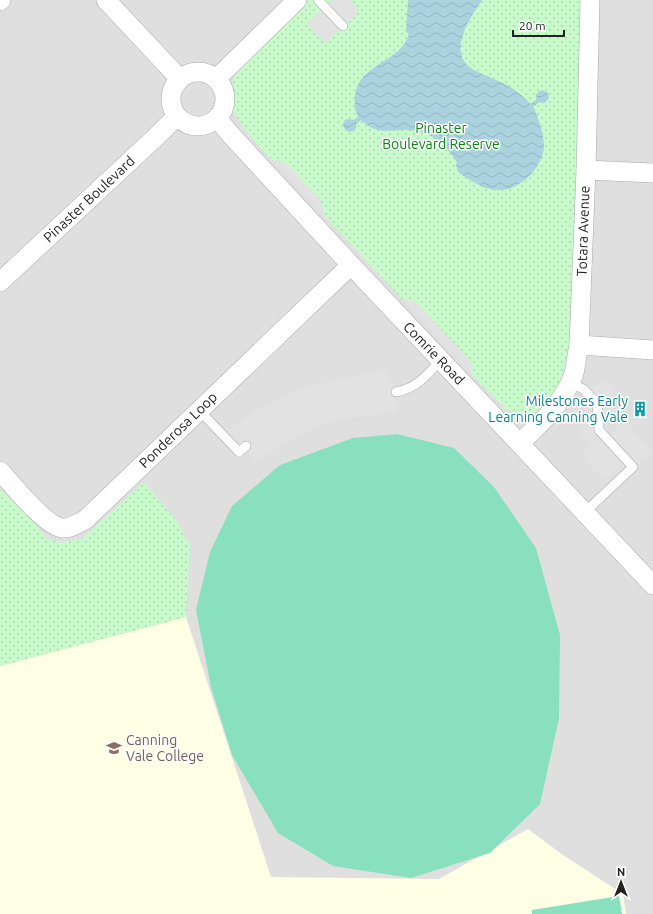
<svg xmlns="http://www.w3.org/2000/svg" width="653" height="914" font-family="Ubuntu,sans-serif">
<style>
.residential{fill:#e0dfdf}
.education{fill:#ffffe5}
.park{fill:url(#park-dots)}
.pitch{fill:#88e0be}
.parking{fill:#e2e2e2}
.water{fill:url(#water-waves)}
.lines{fill:none;stroke-linecap:round;stroke-linejoin:round}
.service-casing{stroke:#a9a9a9;stroke-width:10}
.minor-casing{stroke:#a9a9a9;stroke-width:20}
.service{stroke:#fff;stroke-width:9}
.minor{stroke:#fff;stroke-width:19}
.labels{text-anchor:middle;stroke-width:3;stroke-linejoin:round;paint-order:stroke}
.park-label{font-size:14px;fill:#0c8416;stroke:#fff}
.street-label{font-size:14px;fill:#222;stroke:#fff}
.culture-label{font-size:14px;fill:#0d838f;stroke:#fff;text-anchor:end}
.education-label{font-size:14px;fill:#785e54;stroke:#fff;text-anchor:start}
</style>
<defs>
<pattern id="park-dots" width="8" height="8" patternUnits="userSpaceOnUse"><rect width="8" height="8" fill="#c8facc"/><path d="M2 2h.1M6 6h.1" fill="none" stroke="#acd6af" stroke-width="1.8" stroke-linecap="round"/></pattern>
<pattern id="water-waves" width="16" height="10" patternUnits="userSpaceOnUse"><rect width="16" height="10" fill="#aad3df"/><path d="M0 5q4-4 8 0t8 0" fill="none" stroke="#92b5bf"/></pattern>
</defs>
<rect width="100%" height="100%" fill="#f2efe9"/>
<rect class="residential" x="0" y="0" width="653" height="914"/>
<polygon class="education" points="186,617 271,877 439,879 528,829 563,855 623,894 626,914 0,914 0,666"/>
<g class="park">
<path d="M 309,0 L 582,0 L 571,339 C 567,363 557,410 527,413 C 519,414 510,412 504,407 C 500,404 497,400 493,396 C 487,390 476,381 472,374 C 470,370 471,364 468,359 L 415,301 L 402,299 L 323,214 C 323,211 323,208 322,205 C 320,201 291,168 286,163 C 282,160 276,162 272,159 C 263,153 256,142 249,134 C 239,123 228,106 230,90 C 233,63 289,19 309,0 Z"/>
<polygon points="144,482 176,520 190,545 186,617 0,666 0,489 35,524 46,538 61,543 83,538"/>
</g>
<g class="pitch">
<polygon points="397,434 454,448 494,487 536,548 560,635 559,718 540,804 490,853 411,878 333,866 278,833 232,755 211,687 196,610 210,552 232,506 280,465 353,438"/>
<polygon points="619,896 622,914 532,914 532,910"/>
</g>
<g class="parking">
<polygon points="332,0 350,0 360,11 325,43 307,23"/>
<polygon points="273,160 285,162 321,201 323,214"/>
<polygon points="402,299 415,301 468,359 471,363 472,373"/>
<polygon points="388,369 398,410 376,414 353,417 326,423 300,434 255,462 228,430 248,416 268,404 295,392 322,383"/>
<polygon points="604,379 616,390 607,399 621,400 622,420 607,419 606,429 610,434 624,422 653,452 630,474 621,465 604,480 581,455 597,438 581,439 578,412 590,411 589,403 584,397"/>
</g>
<path class="water" d="M 408,0 L 482,0 C 476,10 468,20 464,32 C 451,67 477,71 501,82 C 513,88 522,95 531,104 L 536,100 L 536,96 L 538,92 L 542,90 L 548,93 C 550,98 548,101 544,103 L 539,102 L 533,107 C 538,115 544,136 544,145 C 544,166 522,189 501,190 C 485,191 472,181 459,173 L 456,165 L 457,163 C 448,145 428,129 407,130 C 388,130 376,135 361,120 L 356,124 L 356,128 L 353,131 L 349,132 L 344,128 L 343,124 L 345,120 L 349,119 L 354,120 L 358,117 C 355,111 354,103 355,96 C 358,69 385,65 401,48 C 405,44 407,39 409,34 L 406,32 Z"/>
<g class="lines">
<g class="service-casing">
<g id="service">
<polyline points="318,0 343,26"/>
<polyline points="569,382 583,389 597,403 599,430 633,467 585,512"/>
<path d="M 396,392 C 417,388 427,375 441,360"/>
<polyline points="199,410 239,452 246,446"/>
</g>
</g>
<g class="minor-casing">
<g id="minor">
<polyline points="106,0 180,79"/>
<polyline points="0,1 1,0"/>
<circle cx="198" cy="99" r="27"/>
<polyline points="216,79 297,0"/>
<polyline points="217,118 231,135 351,265 653,585"/>
<polyline points="586,170 653,173"/>
<polyline points="0,282 159,134 177,116"/>
<polyline points="579,345 653,350"/>
<path d="M 520,443 C 541,423 565,401 574,373 C 576,364 577,354 579,345 L 586,170 L 590,0"/>
<path d="M 0,471 C 12,484 44,525 62,528 C 70,529 78,523 85,520 L 351,265"/>
</g>
</g>
<use href="#service" class="service"/>
<use href="#minor" class="minor"/>
</g>
<defs>
<g id="building-bare" transform="scale(1.2)"><path d="M-4-6H4V6H1V3H-1V6H-4ZM-2.5-4.3h1.7v1.8h-1.7ZM.8-4.3h1.7v1.8H.8ZM-2.5-1h1.7V.8h-1.7ZM.8-1h1.7V.8H.8Z" fill="#0f9aa8" stroke="#fff" stroke-width="2.5" paint-order="stroke"/></g>
<g id="school-bare" transform="scale(1.2)"><path d="M0-5L7-2L0 1L-7-2ZM-4 1L0 2.5L4 1V4Q0 6-4 4Z" fill="#8d6e63" stroke="#fff" stroke-width="2.5" paint-order="stroke"/></g>
</defs>
<g fill-rule="evenodd">
<use href="#building-bare" x="640" y="409"/>
<use href="#school-bare" x="114" y="748"/>
</g>
<g class="labels">
<g class="park-label">
<text x="441" y="133">Pinaster<tspan x="441" dy="16">Boulevard Reserve</tspan></text>
</g>
<g class="street-label">
<text transform="translate(89 199) rotate(-43)" y="5">Pinaster Boulevard</text>
<text transform="translate(583 231) rotate(-88)" y="5">Totara Avenue</text>
<text transform="translate(434 353) rotate(46)" y="5">Comrie Road</text>
<text transform="translate(178 430) rotate(-44)" y="5">Ponderosa Loop</text>
</g>
<g class="culture-label">
<text x="628" y="406">Milestones Early<tspan x="628" dy="16">Learning Canning Vale</tspan></text>
</g>
<g class="education-label">
<text x="126" y="745">Canning<tspan x="126" dy="16">Vale College</tspan></text>
</g>
</g>
<g transform="translate(621 882)" stroke="#ffffff" stroke-width="3" paint-order="stroke">
<path d="M0-3L7 15L0 10L-7 15Z" fill="#222222"/>
<text y="-6" font-size="11" font-weight="bold" text-anchor="middle" fill="#222222">N</text>
</g>
<path d="M513 30v6h51v-6" fill="none" stroke="#222222" stroke-width="2"/>
<text x="519" y="30" font-size="12" fill="#222222" stroke="#ffffff" stroke-width="3" paint-order="stroke">20 m</text>
</svg>
